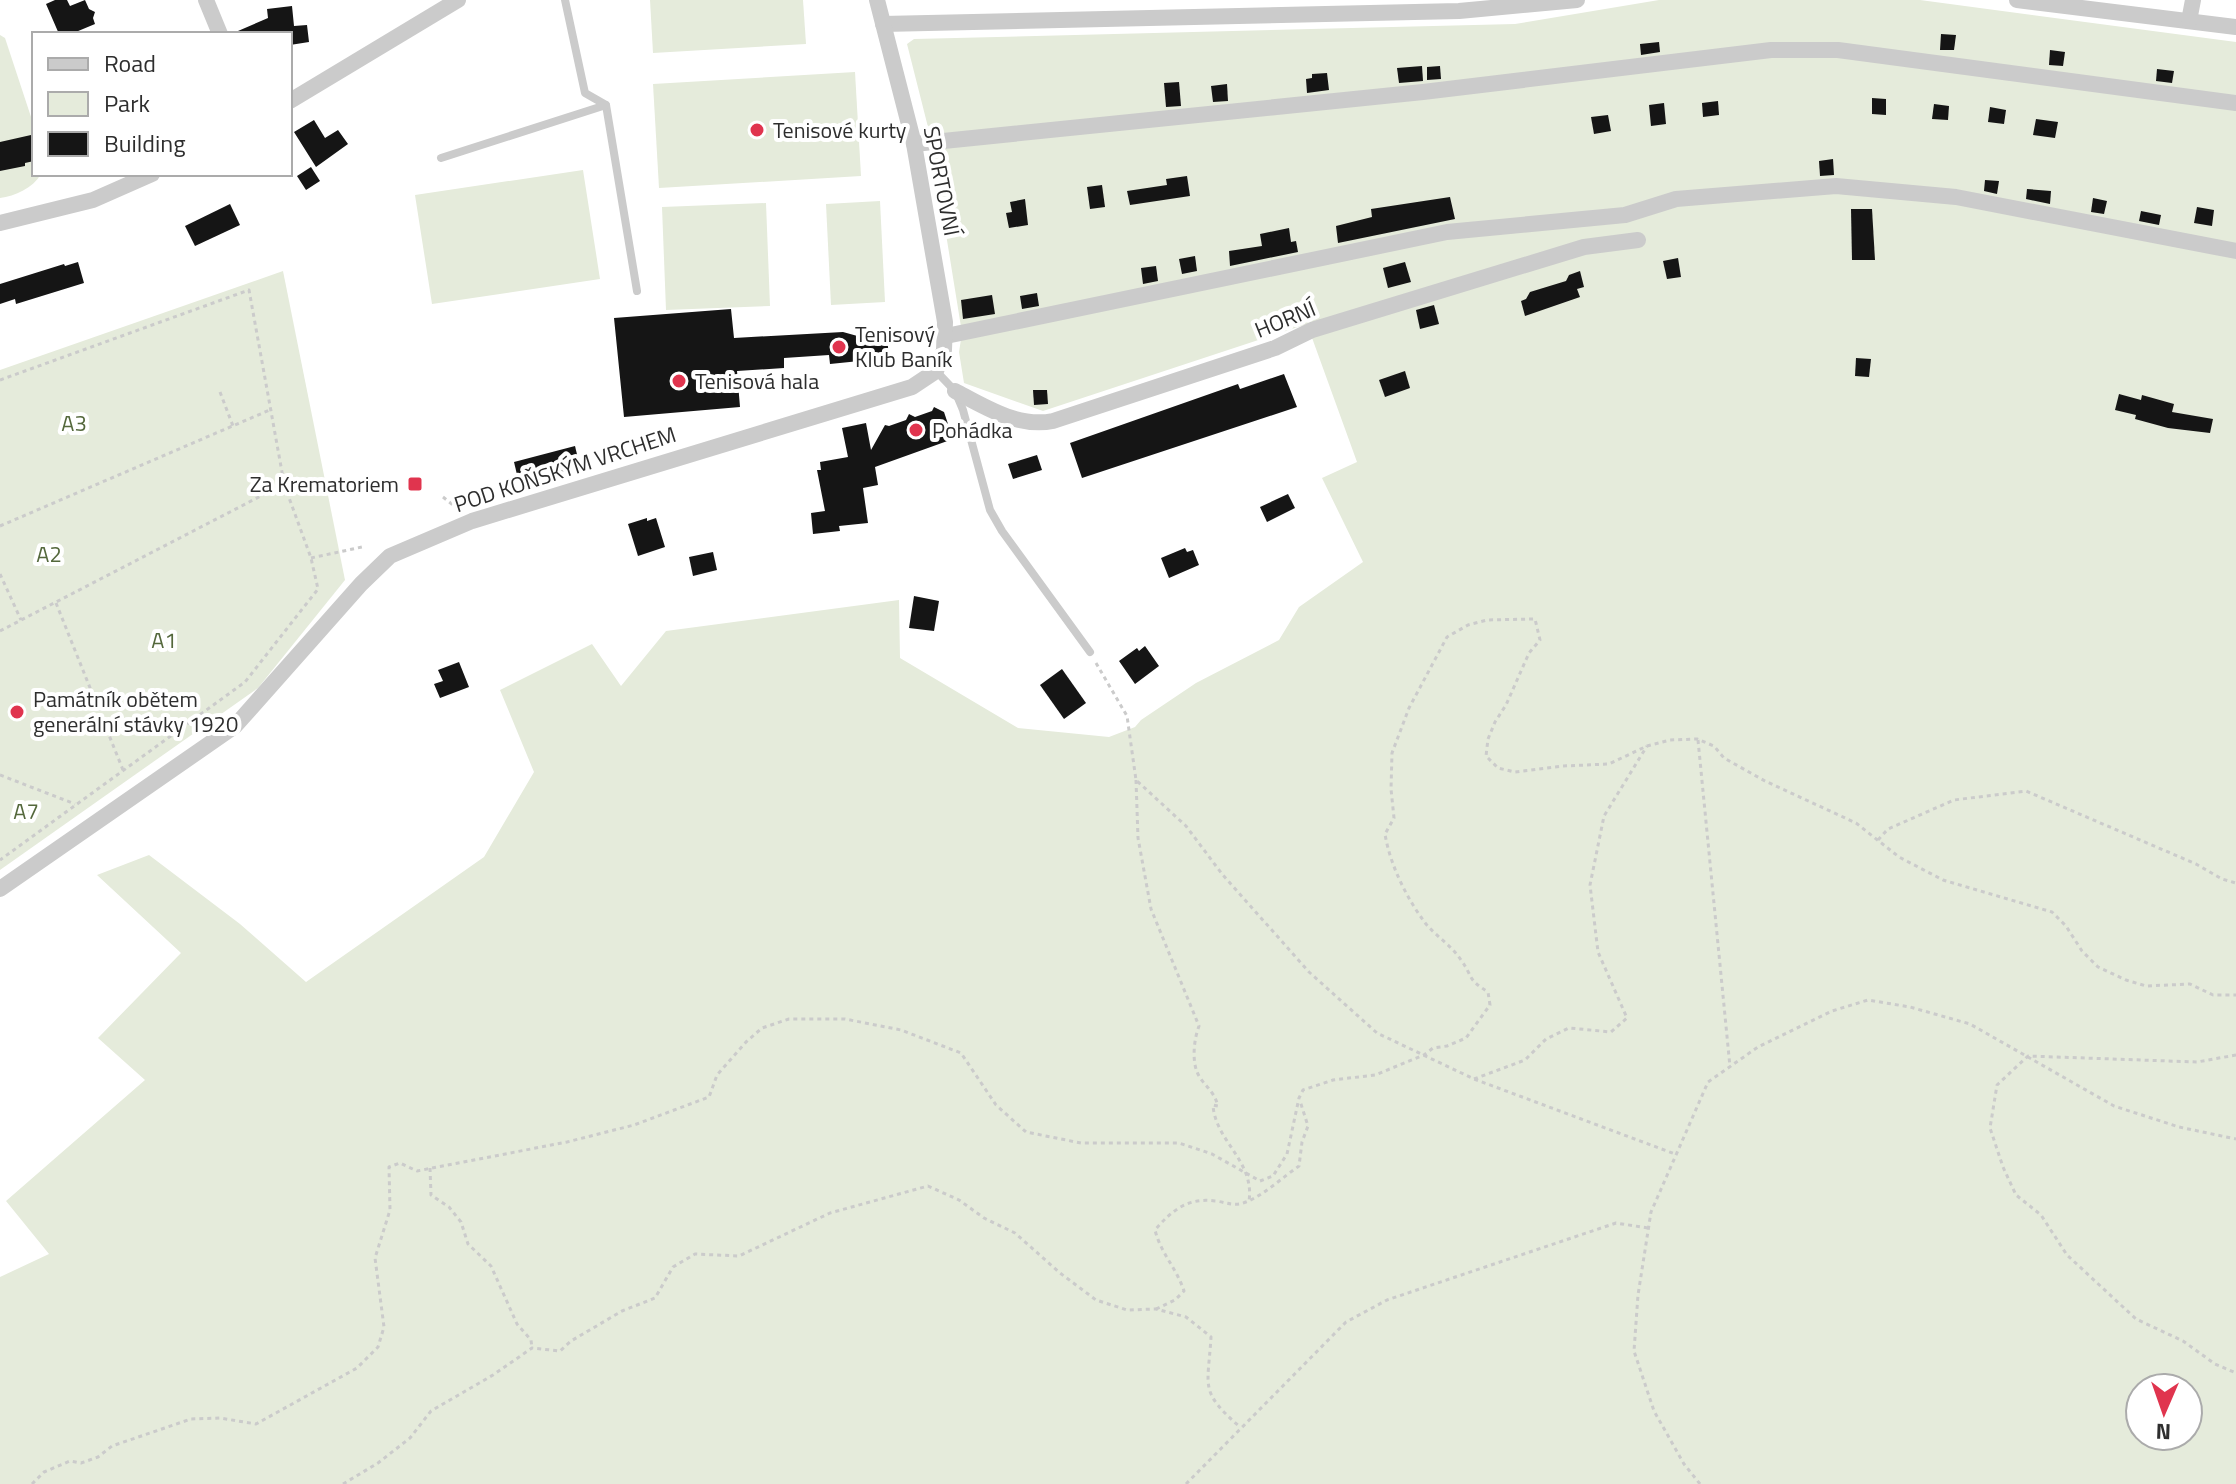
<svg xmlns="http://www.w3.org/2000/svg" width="2236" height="1484" font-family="'Titillium Web',sans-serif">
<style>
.green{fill:#e5ebdb;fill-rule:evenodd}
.building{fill:#151515}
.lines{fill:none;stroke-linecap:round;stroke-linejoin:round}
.path{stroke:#cbcbcb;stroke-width:3;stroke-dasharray:4 4;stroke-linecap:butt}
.service{stroke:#cbcbcb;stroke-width:8}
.minor{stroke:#cbcbcb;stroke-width:16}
.poi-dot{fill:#e0344e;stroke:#fff;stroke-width:3}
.labels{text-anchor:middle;stroke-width:8;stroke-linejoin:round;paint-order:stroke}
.poi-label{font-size:22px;fill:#2e2e2e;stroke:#fff;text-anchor:start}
.street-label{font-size:22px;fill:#2e2e2e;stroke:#fff}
.park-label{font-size:22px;fill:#54683c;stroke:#fff}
</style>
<rect width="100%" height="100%" fill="#fff"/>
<g class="green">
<polygon points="650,0 803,0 806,44 653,53"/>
<path d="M 1659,0 L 1920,0 L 2236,42 L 2236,1484 L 0,1484 L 0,1277 L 49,1254 L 6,1201 L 145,1080 L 98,1038 L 181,953 L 97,875 L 149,855 L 240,924 L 306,982 L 484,857 L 534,772 L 500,690 L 592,644 L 621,686 L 666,631 L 899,600 L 900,658 L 1018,728 L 1109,737 L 1135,727 L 1141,720 L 1196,683 L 1279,640 L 1299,607 L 1363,562 L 1322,478 L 1357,462 L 1307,324 L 1043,411 L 964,383 L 959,352 L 962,333 L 930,135 L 907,44 L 914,39 L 1515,24 ZM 2140,1388 L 2188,1388 L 2188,1436 L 2140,1436 Z"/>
<path d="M 0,35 L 5,38 L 34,126 L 34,174 L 41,174 C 33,188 15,196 0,198 Z"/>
<polygon points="855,72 861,176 659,188 653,84"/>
<polygon points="583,170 600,279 432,304 415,195"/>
<polygon points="880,201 885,302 831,305 826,204"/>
<polygon points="766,203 770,306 666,310 662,207"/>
<polygon points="283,271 345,580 258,688 0,870 0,370"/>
</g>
<g class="building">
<polygon points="55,0 67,0 70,6 85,0 89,9 95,12 93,18 95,24 71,34 59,34 46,4"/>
<polygon points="292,6 294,26 307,25 309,42 290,45 290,34 231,34 268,18 267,9"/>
<polygon points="1941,34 1956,35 1954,50 1940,50"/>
<polygon points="1659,42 1660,52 1641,55 1640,44"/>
<polygon points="2050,50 2065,52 2063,66 2049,65"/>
<polygon points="1422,66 1423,81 1399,83 1397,68"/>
<polygon points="1440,66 1441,79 1427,80 1427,67"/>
<polygon points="2157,69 2174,71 2172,83 2156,81"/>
<polygon points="1327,73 1329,90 1307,93 1306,79 1312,78 1312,74"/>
<polygon points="1179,82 1181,106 1166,107 1164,83"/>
<polygon points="1227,84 1228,101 1213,102 1211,86"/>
<polygon points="1872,98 1886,99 1886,115 1872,114"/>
<polygon points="1718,101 1719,115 1703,117 1702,103"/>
<polygon points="1664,103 1666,124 1651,126 1649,105"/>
<polygon points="1934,104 1949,106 1948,120 1932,119"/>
<polygon points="1990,107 2006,110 2004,124 1988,122"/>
<polygon points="1608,115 1611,131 1594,134 1591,117"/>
<polygon points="2036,119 2058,122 2055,138 2033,135"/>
<polygon points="314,120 325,138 338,130 348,144 316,167 294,132"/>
<polygon points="31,135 34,161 25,163 25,166 0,171 0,142"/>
<polygon points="1833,159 1834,175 1820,176 1819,161"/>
<polygon points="311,167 320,181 306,190 297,176"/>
<polygon points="1187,176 1190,196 1130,205 1127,191 1167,185 1166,179"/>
<polygon points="1985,180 1999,181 1997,194 1984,191"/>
<polygon points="1102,185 1105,207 1090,209 1087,187"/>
<polygon points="2027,189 2051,191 2050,204 2026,199"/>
<polygon points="1450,197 1455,219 1338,243 1336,226 1372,217 1371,209"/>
<polygon points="2093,198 2107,201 2104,214 2091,212"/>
<polygon points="1025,199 1028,225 1009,228 1006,213 1012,212 1010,202"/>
<polygon points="230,204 240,225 195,246 185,226"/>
<polygon points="2197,207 2214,210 2212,226 2194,223"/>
<polygon points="1851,209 1872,209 1875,260 1852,260"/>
<polygon points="2141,211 2161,215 2159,225 2139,221"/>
<polygon points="1289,228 1291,242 1296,241 1298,252 1230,266 1229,251 1262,246 1260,234"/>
<polygon points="1195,256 1197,271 1182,274 1179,259"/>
<polygon points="1678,258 1681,277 1667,279 1663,261"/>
<polygon points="78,262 84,283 16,304 15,299 0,304 0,284 64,264 65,266"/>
<polygon points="1405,262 1411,282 1388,288 1383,268"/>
<polygon points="1156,266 1158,281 1143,284 1141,268"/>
<polygon points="1580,271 1584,287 1577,289 1580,297 1525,316 1521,301 1526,299 1530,292 1566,281 1569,275"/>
<polygon points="1037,293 1039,306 1022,309 1020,296"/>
<polygon points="992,295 995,314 963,319 961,300"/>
<polygon points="1434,305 1439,324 1420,329 1416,310"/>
<polygon points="731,309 734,338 843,332 861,337 887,336 889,358 830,364 829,355 784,358 784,368 737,371 740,407 624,417 614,318"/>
<polygon points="1856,358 1871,359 1869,377 1855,376"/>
<polygon points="1405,371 1410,388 1385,397 1379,380"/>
<polygon points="1284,374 1297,407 1082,478 1070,443 1238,384 1240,389"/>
<polygon points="1033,390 1047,390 1048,404 1034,405"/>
<polygon points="2119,394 2141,400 2142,395 2174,404 2172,412 2213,419 2210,433 2168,428 2135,419 2136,415 2115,410"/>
<polygon points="934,407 944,412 953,439 875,467 878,485 863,488 868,523 839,526 840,531 813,534 811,513 825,511 817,470 821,470 820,462 848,457 842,428 866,423 871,450 885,425 889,426 906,420 909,414 915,417 932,411"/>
<polygon points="575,446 580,467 519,483 514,462"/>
<polygon points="1037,455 1042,470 1013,479 1008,464"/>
<polygon points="1288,494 1295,508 1267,522 1260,507"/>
<polygon points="647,518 647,521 656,518 665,547 638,556 628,524"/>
<polygon points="1185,548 1187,552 1193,550 1199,565 1169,578 1161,558"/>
<polygon points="713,552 717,570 693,576 689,557"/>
<polygon points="914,596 939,601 934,631 909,628"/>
<polygon points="1145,646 1159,666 1135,684 1119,661 1137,648 1139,651"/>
<polygon points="459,662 469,687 440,698 434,684 443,681 438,670"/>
<polygon points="1062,669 1086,703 1064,719 1040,685"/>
</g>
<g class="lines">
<g class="path">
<polyline points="0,380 249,290 284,483"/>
<polyline points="220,392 233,426"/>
<polyline points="443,497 458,509"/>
<polyline points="0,526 272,409"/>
<polyline points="311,558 362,547"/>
<polyline points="0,574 21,620"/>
<polyline points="56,603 123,770"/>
<polyline points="0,631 284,484 311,558 318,589 245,682 0,860"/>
<polyline points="1096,663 1127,716 1136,780 1186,826 1222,874 1309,972 1377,1033 1474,1079 1675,1154"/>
<polyline points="1698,740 1730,1067"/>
<polyline points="0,775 75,804"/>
<path d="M 1136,780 L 1138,838 L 1151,909 L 1199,1026 C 1194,1039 1192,1059 1197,1072 C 1203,1086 1213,1088 1218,1106 L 1213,1105 C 1215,1141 1255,1161 1249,1201"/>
<polyline points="1878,840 1888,829 1954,800 2026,791 2196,864 2222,879 2236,883"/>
<polyline points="2236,1055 2197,1062 2028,1056 1997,1085 1990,1128 2003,1167 2016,1195 2041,1215 2067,1255 2136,1319 2183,1341 2215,1364 2236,1373"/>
<polyline points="1474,1079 1525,1060 1546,1039 1569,1028 1611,1032 1627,1018 1598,952 1590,885 1604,816 1647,746"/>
<polyline points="430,1168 431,1195 449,1207 461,1222 468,1244 491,1266 517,1324 531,1340 532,1348"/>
<path d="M 1156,1309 L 1175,1300 L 1184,1291 C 1176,1267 1161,1254 1155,1230 C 1171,1211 1188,1197 1215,1201 C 1226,1202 1234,1207 1246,1202 C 1264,1195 1283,1177 1299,1166 L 1302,1142 L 1308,1126 L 1300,1101"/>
<path d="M 32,1484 L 44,1472 L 70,1461 L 81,1463 L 98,1457 L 112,1446 L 191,1419 L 220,1418 L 256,1424 L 357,1368 L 378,1347 L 384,1327 L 375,1258 L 390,1210 L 389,1167 L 400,1163 L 417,1171 L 567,1142 L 634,1125 L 709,1097 L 717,1075 L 746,1042 L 762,1028 L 789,1019 L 845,1019 L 901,1030 L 961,1053 L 996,1105 L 1026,1132 L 1081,1143 L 1179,1143 L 1212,1154 L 1260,1181 L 1273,1176 L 1287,1154 L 1299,1098 L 1303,1090 L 1333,1080 L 1375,1075 L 1424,1055 L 1433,1048 L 1447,1046 L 1466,1038 L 1490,1005 L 1488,992 C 1466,978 1474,978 1461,960 C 1452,946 1437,937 1426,924 C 1407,899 1390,865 1385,834 L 1394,818 L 1391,789 L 1392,753 L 1409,708 L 1447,637 L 1468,625 L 1487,620 L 1535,619 L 1540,640 L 1529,653 L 1506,705 L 1495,722 L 1488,739 L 1486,756 L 1498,768 L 1515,772 L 1563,766 L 1609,764 L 1647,746 L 1670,740 L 1697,739 L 1714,746 L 1724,758 L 1765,781 L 1856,823 L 1899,857 L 1943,880 L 2052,912 L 2066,926 L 2082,951 L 2098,967 L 2126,980 L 2146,986 L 2190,984 L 2213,995 L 2236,995"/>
<path d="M 343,1484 L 378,1463 L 410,1438 L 431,1411 L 493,1375 L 532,1348 L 560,1351 L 571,1341 L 622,1311 L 655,1298 L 673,1267 L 695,1254 L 739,1256 L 830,1213 L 928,1186 L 959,1200 L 984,1218 L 1015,1233 L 1060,1273 L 1096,1300 L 1127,1310 L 1156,1309 L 1186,1317 L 1211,1337 C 1208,1388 1199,1391 1240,1427"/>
<polyline points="1186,1484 1346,1322 1387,1300 1616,1223 1648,1228"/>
<polyline points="1700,1484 1684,1464 1654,1411 1634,1351 1638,1295 1651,1212 1708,1082 1758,1047 1832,1011 1868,1000 1910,1007 1970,1024 2114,1106 2179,1127 2236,1139"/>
</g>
<g class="service">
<polyline points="565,0 585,93 606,105 637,291"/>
<polyline points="441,158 606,105"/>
<polyline points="936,371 955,391 963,410 990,510 1002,531 1090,652"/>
</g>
<g class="minor">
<polyline points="206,0 220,34"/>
<polyline points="2017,0 2236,27"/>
<polyline points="2189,21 2193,0"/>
<polyline points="883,24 1459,11 1577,0"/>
<polyline points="290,101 458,0"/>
<polyline points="914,144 1423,92 1771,50 1838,50 2236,103"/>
<polyline points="0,223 93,200 152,174"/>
<polyline points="946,336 1447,232 1625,215 1676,199 1836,186 1956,197 2236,251"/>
<path d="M 955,391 C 985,407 1018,428 1053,421 L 1275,348 L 1312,330 L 1584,247 L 1638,240"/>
<polyline points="0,889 235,726 361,584 390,556 472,521 912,387 936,371 944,350 945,322 914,144 877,0"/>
</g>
</g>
<g class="poi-dot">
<circle cx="757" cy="130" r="8"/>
<circle cx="839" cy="347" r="8"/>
<circle cx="679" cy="381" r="8"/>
<circle cx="916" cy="430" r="8"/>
<rect x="407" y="476" width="16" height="16" rx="4"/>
<circle cx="17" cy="712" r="8"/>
</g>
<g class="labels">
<g class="poi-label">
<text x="773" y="138">Tenisové kurty</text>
<text x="855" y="342">Tenisový<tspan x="855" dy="25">Klub Baník</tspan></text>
<text x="695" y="389">Tenisová hala</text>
<text x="932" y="438">Pohádka</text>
<text x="399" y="492" text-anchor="end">Za Krematoriem</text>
<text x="33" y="707">Památník obětem<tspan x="33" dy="25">generální stávky 1920</tspan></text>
</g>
<g class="street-label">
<text transform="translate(942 181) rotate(79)" y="8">SPORTOVNÍ</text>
<text transform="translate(1285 319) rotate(-22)" y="8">HORNÍ</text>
<text transform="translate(565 469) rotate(-18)" y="8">POD KOŇSKÝM VRCHEM</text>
</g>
<g class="park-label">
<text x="74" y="431">A3</text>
<text x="49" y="562">A2</text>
<text x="164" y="648">A1</text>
<text x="26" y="819">A7</text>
</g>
</g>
<rect x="32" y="32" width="260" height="144" fill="#ffffff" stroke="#ababab" stroke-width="2"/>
<rect x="48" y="58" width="40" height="12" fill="#cbcbcb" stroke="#ababab" stroke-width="2"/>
<text x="104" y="72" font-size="24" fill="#2e2e2e">Road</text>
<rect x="48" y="92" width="40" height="24" fill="#e5ebdb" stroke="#ababab" stroke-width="2"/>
<text x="104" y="112" font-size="24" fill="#2e2e2e">Park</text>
<rect x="48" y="132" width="40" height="24" fill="#151515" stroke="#ababab" stroke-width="2"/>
<text x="104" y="152" font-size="24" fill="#2e2e2e">Building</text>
<g transform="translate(2164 1412) rotate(182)"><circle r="38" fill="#ffffff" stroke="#ababab" stroke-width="2"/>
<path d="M0-6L14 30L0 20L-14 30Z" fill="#e0344e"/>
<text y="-12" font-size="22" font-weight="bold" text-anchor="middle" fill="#2e2e2e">N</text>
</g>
</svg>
